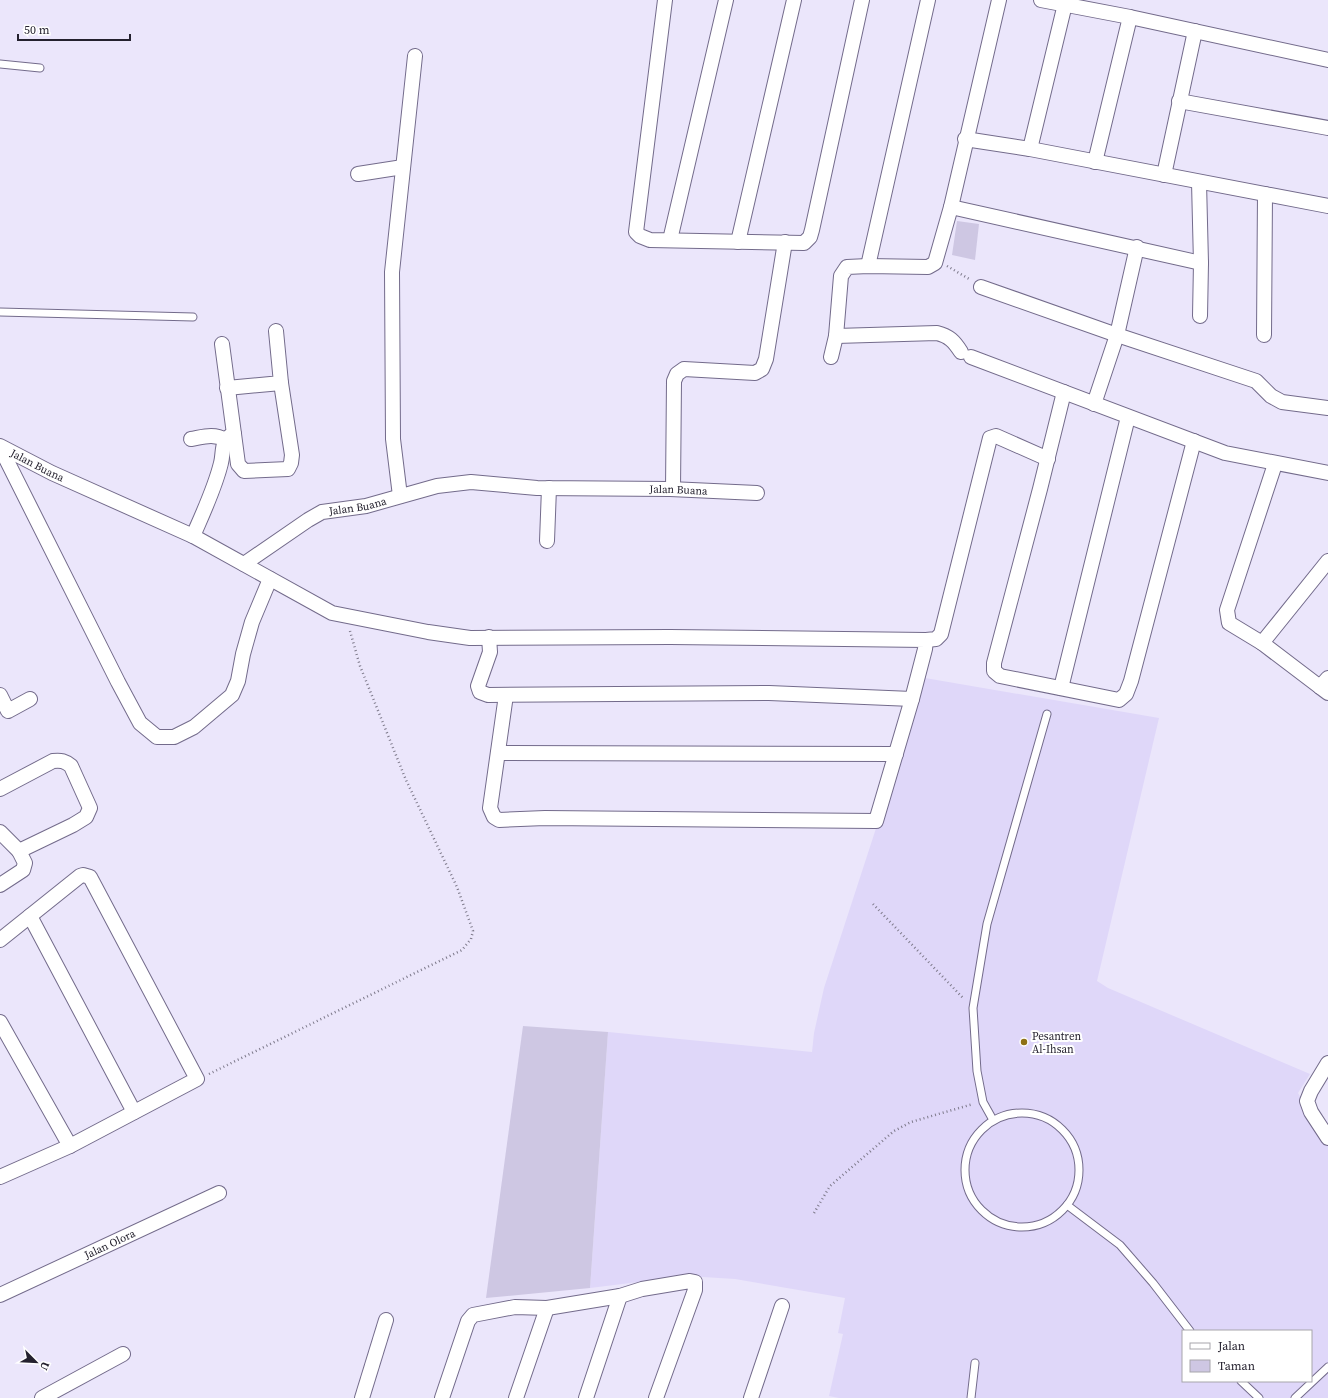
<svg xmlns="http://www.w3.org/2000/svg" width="1328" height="1398" font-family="'Source Serif 4',serif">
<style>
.built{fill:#dfd7f9;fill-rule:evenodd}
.green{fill:#cec7e3}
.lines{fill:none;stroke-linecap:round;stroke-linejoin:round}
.service-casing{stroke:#736b8b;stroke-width:9}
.minor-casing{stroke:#736b8b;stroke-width:16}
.path{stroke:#7e7a8b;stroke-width:2.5;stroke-dasharray:1 3;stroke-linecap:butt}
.service{stroke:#fff;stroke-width:7}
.minor{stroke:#fff;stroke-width:14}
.poi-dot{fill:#8e7115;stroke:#fff;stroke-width:1.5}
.labels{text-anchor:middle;stroke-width:4;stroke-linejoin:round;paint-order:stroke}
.street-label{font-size:11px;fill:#24212e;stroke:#fff}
.poi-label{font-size:11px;fill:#24212e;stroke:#fff;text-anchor:start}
</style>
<rect width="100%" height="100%" fill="#ebe6fb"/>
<path class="built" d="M 925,678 L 1159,718 L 1097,981 L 1108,988 L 1310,1074 L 1298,1093 L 1328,1144 L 1328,1398 L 839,1398 L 829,1396 L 843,1334 L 838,1333 L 845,1298 L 735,1279 L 687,1276 L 590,1288 L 608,1032 L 812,1052 L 814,1033 L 824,988 ZM 1183,1331 L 1311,1331 L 1311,1381 L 1183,1381 Z"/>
<g class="green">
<polygon points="957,221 979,224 975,260 952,255"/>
<polygon points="523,1026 608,1032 590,1288 486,1298"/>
</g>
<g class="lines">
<g class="service-casing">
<g id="service">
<polyline points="0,64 40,68"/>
<polyline points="0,312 193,317"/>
<circle cx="1022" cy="1170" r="57"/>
<polyline points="993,1120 983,1102 977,1071 973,1008 987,924 1047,714"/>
<polyline points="1067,1205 1120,1245 1153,1283 1190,1331"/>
<polyline points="1241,1381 1259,1398"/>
<polyline points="971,1398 975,1363"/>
<polyline points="1295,1398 1328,1367"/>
</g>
</g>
<g class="minor-casing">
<g id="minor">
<polyline points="665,0 636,232 640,236 650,240 804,243 810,237 812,230 862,0"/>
<polyline points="1041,0 1130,17 1328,60"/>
<polyline points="1179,101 1328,128"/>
<polyline points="965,139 1030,149 1328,206"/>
<polyline points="1030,149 1065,4"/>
<polyline points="1095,162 1130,17"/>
<polyline points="358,174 403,167"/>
<polyline points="1164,175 1195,31"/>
<polyline points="1199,182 1201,263 1200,316"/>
<polyline points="951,207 1201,263"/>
<polyline points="670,240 726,0"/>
<polyline points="738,242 794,0"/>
<polyline points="868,266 928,0"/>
<polyline points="981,287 1117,335 1256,381 1271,396 1282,402 1328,408"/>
<polyline points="1264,335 1265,194"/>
<path d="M 836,336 L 937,333 C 949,336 954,341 961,352"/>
<polyline points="222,344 238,464 244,471 288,469 291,463 292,455 281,383"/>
<polyline points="831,357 836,336 841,276 847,267 868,266 928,267 935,263 951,207 999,0"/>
<polyline points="971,357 1225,453 1328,473"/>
<polyline points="227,388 281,383 276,331"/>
<polyline points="1064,392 1040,489 994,663 994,671 1000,676 1119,700 1126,694 1131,681 1194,441"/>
<polyline points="1094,404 1117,335 1137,247"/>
<path d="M 191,439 C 203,437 214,433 225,440"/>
<path id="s1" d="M 0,446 L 52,473 L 193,536 L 332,613 L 428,632 L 470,638 L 670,637 L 926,640 L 925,649 L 912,699 L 876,821 L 545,818 L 499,820 L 494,817 L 490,808 L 506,695"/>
<polyline points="0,447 118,682 140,723 157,737 174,737 194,727 232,695 238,681 243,654 252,622 270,579"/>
<polyline points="673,489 674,381 677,374 684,369 755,373 762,369 766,359 785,242"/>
<polyline points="400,496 393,439 392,272 415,56"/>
<path d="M 193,536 C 203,513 215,488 221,463 C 224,452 220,439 234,434"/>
<polyline points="547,541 549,488"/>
<path id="s2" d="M 244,564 L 308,520 L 322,512 L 366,506 L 437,486 L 471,482 L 537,488 L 670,489 L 757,493"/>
<polyline points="489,637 490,652 478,686 480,692 488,695 769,693 912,699"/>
<polyline points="926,640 936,639 941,634 990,438 996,436 1048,459"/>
<polyline points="1262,643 1229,623 1227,610 1275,464"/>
<polyline points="1328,678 1320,687 1328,693"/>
<polyline points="1320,687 1262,643 1328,561"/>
<polyline points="1061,688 1128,417"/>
<polyline points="0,695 8,711 30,699"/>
<polyline points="498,753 896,754"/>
<path d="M 0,789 L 53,761 C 61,760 65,761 71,766 L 90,808 L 86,817 L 73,825 L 19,851 L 25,863 L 23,870 L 0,885"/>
<polyline points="0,832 19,851"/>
<polyline points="30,916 134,1112"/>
<polyline points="0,940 80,876 83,875 90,877 197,1079 70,1146 0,1177"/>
<polyline points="0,1022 70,1146"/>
<polyline points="1328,1063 1311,1091 1307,1101 1311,1112 1328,1138"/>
<path id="s3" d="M 0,1295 L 219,1193"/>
<polyline points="42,1398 123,1354"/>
<polyline points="362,1398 386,1320"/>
<polyline points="442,1398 468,1321 473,1315 515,1307 547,1308 620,1296 642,1289 690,1281 695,1282 695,1290 656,1398"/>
<polyline points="516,1398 547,1308"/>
<polyline points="586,1398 620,1296"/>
<polyline points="751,1398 782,1306"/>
</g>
</g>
<g class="path">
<polyline points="947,266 971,280"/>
<polyline points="873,904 964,999"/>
<polyline points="209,1074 462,950 471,939 473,931 457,887 406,780 360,666 350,631"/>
<polyline points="814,1213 830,1186 894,1131 911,1122 973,1104"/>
</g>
<use href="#service" class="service"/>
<use href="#minor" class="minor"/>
</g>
<circle class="poi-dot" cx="1024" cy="1042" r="4"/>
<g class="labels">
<g class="street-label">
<text dy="4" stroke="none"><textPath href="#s1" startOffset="42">Jalan Buana</textPath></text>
<text dy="4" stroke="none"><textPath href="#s2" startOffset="454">Jalan Buana</textPath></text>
<text dy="4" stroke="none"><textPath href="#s2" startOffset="130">Jalan Buana</textPath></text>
<text dy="4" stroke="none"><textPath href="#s3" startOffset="121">Jalan Olora</textPath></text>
</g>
<g class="poi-label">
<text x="1032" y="1040">Pesantren<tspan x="1032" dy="13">Al-Ihsan</tspan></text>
</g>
</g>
<rect x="1182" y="1330" width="130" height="52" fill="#ffffff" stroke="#a7a6ab"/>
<rect x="1190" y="1343" width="20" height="6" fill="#ffffff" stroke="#a7a6ab"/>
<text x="1218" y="1350" font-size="12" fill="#24212e">Jalan</text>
<rect x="1190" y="1360" width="20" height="12" fill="#cec7e3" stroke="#a7a6ab"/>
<text x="1218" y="1370" font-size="12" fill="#24212e">Taman</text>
<g transform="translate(36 1362) rotate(114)" stroke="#ffffff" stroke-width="3" paint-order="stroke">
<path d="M0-3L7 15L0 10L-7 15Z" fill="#24212e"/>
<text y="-6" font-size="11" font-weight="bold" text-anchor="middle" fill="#24212e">U</text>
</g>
<path d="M18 34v6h112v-6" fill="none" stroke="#24212e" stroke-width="2"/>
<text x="24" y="34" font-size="12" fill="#24212e" stroke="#ffffff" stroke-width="3" paint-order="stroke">50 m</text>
</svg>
